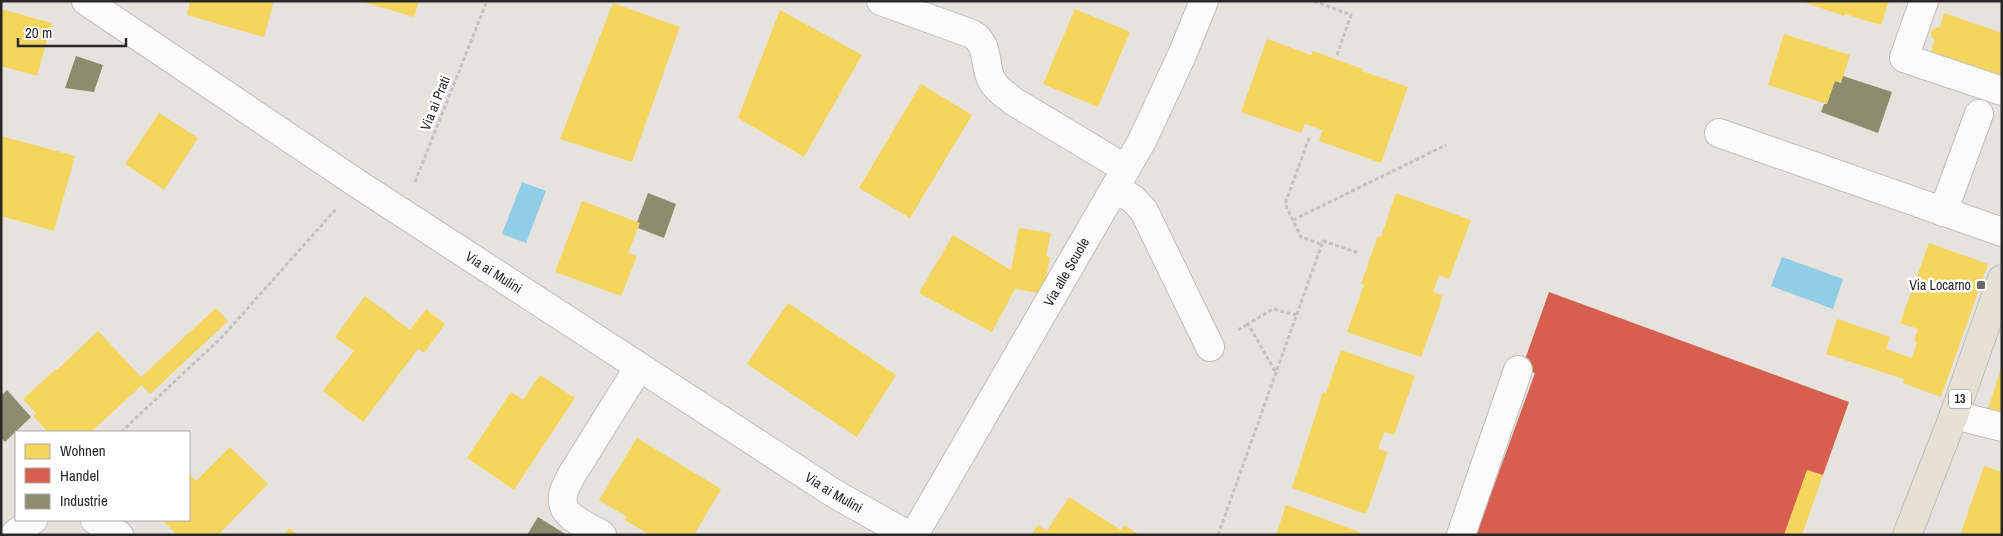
<svg xmlns="http://www.w3.org/2000/svg" width="2003" height="536" font-family="'Archivo Narrow',sans-serif">
<style>
.water{fill:#90cee8}
.homes{fill:#f6d55c}
.shops{fill:#d6604d}
.industry{fill:#8c8c6e}
.lines{fill:none;stroke-linecap:round;stroke-linejoin:round}
.minor-casing{stroke:#bfbebf;stroke-width:30}
.major-casing{stroke:#bfbdbc;stroke-width:30}
.path{stroke:#c3c2c2;stroke-width:3;stroke-dasharray:4 2.5;stroke-linecap:butt}
.minor{stroke:#fbfbfa;stroke-width:28}
.major{stroke:#e6e1d2;stroke-width:28}
.poi-dot{fill:#6a6967;stroke:#fff;stroke-width:2}
.labels{text-anchor:middle;stroke-width:5;stroke-linejoin:round;paint-order:stroke}
.shield{fill:#fff;stroke:#686868;stroke-width:1}
.shield-label{font-size:12px;font-weight:bold;fill:#282828}
.street-label{font-size:14px;fill:#282828;stroke:#fff}
.poi-label{font-size:14px;fill:#282828;stroke:#fff;text-anchor:end}
</style>
<rect width="100%" height="100%" fill="#e6e2dd"/>
<g class="water">
<polygon points="522,182 546,191 526,243 502,234"/>
<polygon points="1782,257 1843,279 1833,309 1771,286"/>
</g>
<g class="homes">
<polygon points="190,1 274,1 264,37 187,15"/>
<polygon points="360,1 419,1 414,17"/>
<polygon points="1801,1 1889,1 1881,25 1845,14 1844,16"/>
<polygon points="613,3 680,27 632,162 560,139"/>
<polygon points="1,9 52,23 37,76 1,66"/>
<polygon points="1075,9 1130,32 1098,107 1043,84"/>
<polygon points="780,10 862,55 804,157 738,118"/>
<polygon points="1944,13 2002,33 2002,79 1930,54 1935,40 1931,36 1931,31 1935,28 1940,27"/>
<polygon points="1784,34 1850,55 1841,83 1835,81 1827,104 1768,85"/>
<polygon points="1267,39 1311,55 1313,51 1363,69 1362,71 1408,87 1381,163 1319,141 1323,130 1305,124 1301,133 1241,112"/>
<polygon points="921,84 972,115 910,218 859,188"/>
<polygon points="159,113 198,138 164,190 125,164"/>
<polygon points="1,136 75,156 54,231 1,216"/>
<polygon points="1396,193 1471,220 1449,279 1439,275 1433,292 1443,296 1421,357 1347,332 1364,285 1361,284 1378,236 1381,237"/>
<polygon points="582,201 640,223 628,253 637,256 621,296 555,272"/>
<polygon points="1019,228 1051,233 1046,256 1050,257 1043,294 1015,289 992,332 919,293 953,235 1011,270"/>
<polygon points="1929,243 1988,264 1941,397 1903,383 1904,379 1826,354 1837,319 1890,337 1886,349 1912,358 1917,342 1914,341 1918,329 1900,323"/>
<polygon points="365,296 410,330 426,309 445,324 424,353 418,349 363,422 323,391 354,351 335,337"/>
<polygon points="788,303 896,375 857,437 747,364"/>
<polygon points="216,308 228,321 150,394 142,385 91,432 48,432 33,416 36,413 23,399 56,369 57,370 98,331 141,377"/>
<polygon points="1341,350 1415,376 1394,435 1384,432 1378,449 1388,452 1366,514 1292,488 1323,392 1326,393"/>
<polygon points="2001,369 2002,414 1987,412"/>
<polygon points="540,375 575,398 514,490 467,458 511,392 523,400"/>
<polygon points="637,438 721,489 694,535 650,535 625,520 627,517 599,500"/>
<polygon points="230,447 268,484 218,535 177,535 162,520 189,520 189,473 196,481"/>
<polygon points="1984,466 2002,472 2002,535 1968,535 1961,533"/>
<polygon points="1807,470 1823,475 1802,535 1784,535"/>
<polygon points="1069,497 1121,530 1124,525 1140,535 1031,535 1038,525 1047,531"/>
<polygon points="1286,505 1360,532 1359,535 1276,535"/>
<polygon points="289,528 298,535 284,535"/>
</g>
<polygon class="shops" points="1549,292 1849,402 1823,475 1807,470 1784,535 1476,535 1535,373 1522,368"/>
<g class="industry">
<polygon points="76,56 103,65 94,92 65,88"/>
<polygon points="1843,76 1892,92 1878,133 1821,112 1824,104 1827,104 1835,81 1841,83"/>
<polygon points="648,193 676,204 664,238 638,228 640,223 637,222"/>
<polygon points="7,390 31,417 5,442 1,438 1,396"/>
<polygon points="538,517 567,535 527,535"/>
</g>
<g class="lines">
<g class="minor-casing">
<g id="minor">
<path id="s1" d="M 86,1 L 358,184 L 835,494 L 908,535"/>
<path d="M 881,1 L 972,34 C 989,44 984,63 991,79 C 995,88 1006,95 1013,101 L 1126,169"/>
<polyline points="1924,1 1904,58 2002,91"/>
<polyline points="1719,133 2002,232"/>
<polyline points="1115,188 1133,199 1144,211 1210,347"/>
<polyline points="1943,212 1979,114"/>
<polyline points="1954,415 2002,427"/>
<polyline points="95,520 119,535"/>
<polyline points="14,535 33,520"/>
<path d="M 602,535 C 591,528 565,518 563,503 C 561,494 567,484 571,476 L 639,367"/>
<path id="s2" d="M 914,535 L 1142,141 L 1182,55 L 1204,1"/>
<polyline points="1461,535 1518,370"/>
</g>
</g>
<g class="major-casing">
<polyline id="major" points="1907,535 1954,415 2002,279"/>
</g>
<g class="path">
<polyline points="1314,1 1351,15 1337,55"/>
<polyline points="1309,138 1285,204 1301,237 1321,244"/>
<polyline points="415,182 487,1"/>
<polyline points="1293,220 1446,145"/>
<polyline points="1238,330 1248,324"/>
<polyline points="1275,371 1248,324 1273,309 1296,315"/>
<polyline points="121,432 223,336 336,209"/>
<polyline points="1218,535 1323,241 1359,253"/>
</g>
<use href="#minor" class="minor"/>
<use href="#major" class="major"/>
</g>
<rect class="poi-dot" x="1976" y="280" width="10" height="10" rx="2.5"/>
<g class="labels">
<rect class="shield" x="1949" y="389.5" width="22" height="19" rx="4"/>
<g class="shield-label">
<text x="1960" y="403">13</text>
</g>
<g class="street-label">
<text transform="translate(435 103) rotate(-68)" y="5">Via ai Prati</text>
<text dy="5" stroke="none"><textPath href="#s1" startOffset="490">Via ai Mulini</textPath></text>
<text dy="5" stroke="none"><textPath href="#s2" startOffset="304">Via alle Scuole</textPath></text>
<text dy="5" stroke="none"><textPath href="#s1" startOffset="895">Via ai Mulini</textPath></text>
</g>
<g class="poi-label">
<text x="1971" y="290">Via Locarno</text>
</g>
</g>
<rect width="2003" height="536" fill="none" stroke="#282828" stroke-width="5"/>
<rect x="15" y="431" width="175" height="90" fill="#ffffff" stroke="#a9a9a9"/>
<rect x="25" y="444" width="25" height="15" fill="#f6d55c" stroke="#a9a9a9"/>
<text x="60" y="456" font-size="15" fill="#282828">Wohnen</text>
<rect x="25" y="468" width="25" height="15" fill="#d6604d" stroke="#a9a9a9"/>
<text x="60" y="481" font-size="15" fill="#282828">Handel</text>
<rect x="25" y="494" width="25" height="15" fill="#8c8c6e" stroke="#a9a9a9"/>
<text x="60" y="506" font-size="15" fill="#282828">Industrie</text>
<path d="M18 38v8h108v-8" fill="none" stroke="#282828" stroke-width="2.5"/>
<text x="25" y="38" font-size="15" fill="#282828" stroke="#ffffff" stroke-width="4" paint-order="stroke">20 m</text>
</svg>
